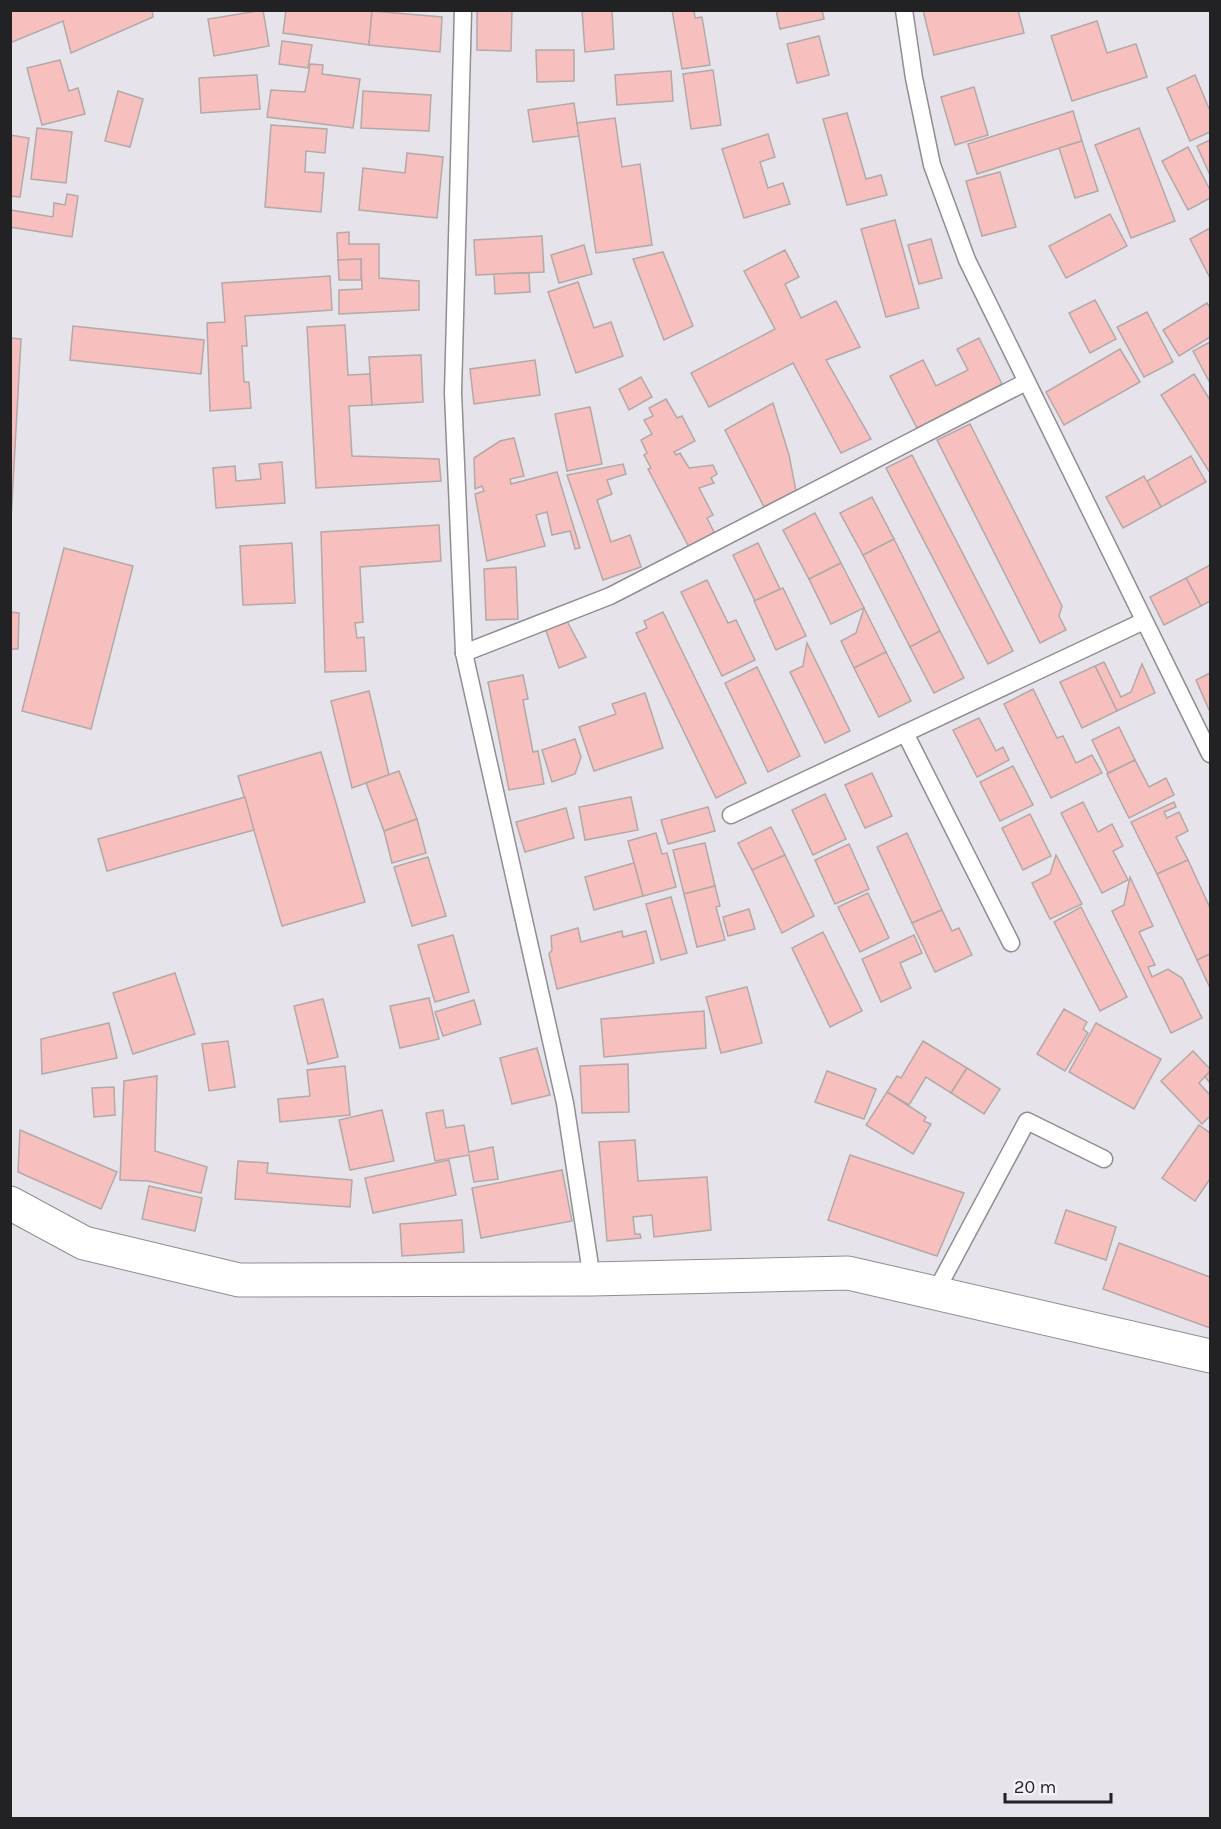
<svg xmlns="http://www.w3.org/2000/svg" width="1221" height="1829" font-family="Karla,sans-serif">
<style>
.building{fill:#f7c0be;stroke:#b2a9a8;stroke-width:1.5}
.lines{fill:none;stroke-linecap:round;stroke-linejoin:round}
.service-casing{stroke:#908d93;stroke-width:19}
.tertiary-casing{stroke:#908d93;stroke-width:35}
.service{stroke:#fff;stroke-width:16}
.tertiary{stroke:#fff;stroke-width:33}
</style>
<rect width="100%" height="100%" fill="#e7e3eb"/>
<g class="building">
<polygon points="10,10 152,10 153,17 71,53 63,21 10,43"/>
<polygon points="263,10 269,46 214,56 208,19"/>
<polygon points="286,10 372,11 369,45 283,33"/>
<polygon points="477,10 512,10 511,51 477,50"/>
<polygon points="582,10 612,10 614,49 585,52"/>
<polygon points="672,10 694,10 695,18 702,17 710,65 682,69"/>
<polygon points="776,10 822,10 824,19 780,29"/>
<polygon points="923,10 1018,10 1024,33 934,55"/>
<polygon points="372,11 442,17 440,52 369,45"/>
<polygon points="1097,21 1107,53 1136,44 1147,77 1072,101 1051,36"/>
<polygon points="819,36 829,75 797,83 787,44"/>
<polygon points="282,41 312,45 308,68 279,64"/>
<polygon points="536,50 574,50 574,81 537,82"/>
<polygon points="60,60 69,91 78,88 85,114 42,125 27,68"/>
<polygon points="310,64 323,65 322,74 360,79 353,128 267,117 271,90 305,92"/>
<polygon points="713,70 721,125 691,129 683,74"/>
<polygon points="671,71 673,101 617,105 615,75"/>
<polygon points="257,75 260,109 201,113 199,78"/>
<polygon points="1195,75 1210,111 1210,132 1190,141 1167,88"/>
<polygon points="974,87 988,135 955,145 941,97"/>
<polygon points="118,91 143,99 130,147 105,141"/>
<polygon points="363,91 431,95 429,131 361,128"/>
<polygon points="574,103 579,136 533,142 528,110"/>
<polygon points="1073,111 1082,141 977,174 968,144"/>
<polygon points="847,113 866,179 881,175 887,195 847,205 823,119"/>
<polygon points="615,118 622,167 640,164 652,245 596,253 577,123"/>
<polygon points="271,125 327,129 325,153 306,151 305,172 324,173 321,212 265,207"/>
<polygon points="37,128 72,132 66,183 31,179"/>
<polygon points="1139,128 1175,221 1131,238 1095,145"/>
<polygon points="768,134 775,157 760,162 768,188 783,183 790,204 744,218 722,149"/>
<polygon points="10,135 29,138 20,197 10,196"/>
<polygon points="1210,140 1210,175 1197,146"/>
<polygon points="1082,141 1098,191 1075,198 1059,148"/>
<polygon points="1188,147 1210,190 1210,198 1188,210 1162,161"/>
<polygon points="407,153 443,157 437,218 359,210 363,168 405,173"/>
<polygon points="1000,172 1016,227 982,236 966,181"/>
<polygon points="67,194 78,196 72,237 10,227 10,210 53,217 54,203 65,205"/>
<polygon points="1110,214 1127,246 1066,278 1049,246"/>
<polygon points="895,220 919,308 886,317 861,229"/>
<polygon points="1210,228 1210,278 1190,239"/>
<polygon points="349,232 349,244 379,244 379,278 419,281 419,310 339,314 339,290 362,289 361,259 338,260 337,233"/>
<polygon points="542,236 544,272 476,275 474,240"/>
<polygon points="931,239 942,278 919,284 908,245"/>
<polygon points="584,245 592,274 559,283 551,255"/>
<polygon points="785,250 799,277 785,284 801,318 836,301 860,347 826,360 871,439 841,453 793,363 709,407 691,373 775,329 744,271"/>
<polygon points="663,252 693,326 664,340 633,259"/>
<polygon points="361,259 361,280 339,280 338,260"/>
<polygon points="529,273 530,292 495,294 494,274"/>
<polygon points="330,276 332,310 245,316 247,346 242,346 244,382 249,382 251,408 210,411 207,323 225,322 222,283"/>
<polygon points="578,282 594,328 611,322 623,356 576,373 548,292"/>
<polygon points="1095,300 1116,339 1090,353 1069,313"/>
<polygon points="1207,303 1210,308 1210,337 1179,356 1163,330"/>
<polygon points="1147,312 1173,362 1144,377 1117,327"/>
<polygon points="345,325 348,375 370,374 372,405 349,406 352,456 439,459 441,481 316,488 307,327"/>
<polygon points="73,326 204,340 201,374 70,360"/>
<polygon points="10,338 21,339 10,538"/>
<polygon points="979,338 1002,384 917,428 890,376 923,360 936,386 968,370 957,349"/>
<polygon points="1210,342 1210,380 1209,381 1193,351"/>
<polygon points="1120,349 1140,382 1064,425 1046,392"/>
<polygon points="421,355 423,402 372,405 369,357"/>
<polygon points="535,360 540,395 474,404 470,369"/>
<polygon points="1194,374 1210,400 1210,473 1161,395"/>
<polygon points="641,377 652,397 629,410 619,389"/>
<polygon points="666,399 677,418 682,416 695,441 674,452 676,455 680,453 689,468 713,465 717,474 711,478 714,483 699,488 713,515 707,518 717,538 691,551 648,469 651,468 644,455 647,453 641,440 652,434 644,420 653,416 649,408"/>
<polygon points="773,403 789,455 796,491 764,507 725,430"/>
<polygon points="590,407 602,464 567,471 555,414"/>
<polygon points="970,424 1062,606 1059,616 1066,630 1040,643 937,440"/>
<polygon points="514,438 524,476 510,479 511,484 557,472 580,548 575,549 570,531 552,535 547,512 536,515 545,546 487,561 475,494 484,491 482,486 475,489 474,458 500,441"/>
<polygon points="912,455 1013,651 988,664 886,468"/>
<polygon points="1191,456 1206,482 1161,507 1147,481"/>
<polygon points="282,462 285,503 216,508 213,468 235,466 236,481 261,479 259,464"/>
<polygon points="623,464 626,474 607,480 612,494 597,500 611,542 630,535 641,567 603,580 567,475"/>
<polygon points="1144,476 1161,507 1123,528 1106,497"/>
<polygon points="872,497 894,539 863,555 840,513"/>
<polygon points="815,513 841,563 809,579 783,530"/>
<polygon points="439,525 441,561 360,567 363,622 355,623 357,638 364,637 366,671 325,672 321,532"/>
<polygon points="894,539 940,631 910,647 863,555"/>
<polygon points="292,543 295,603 243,605 240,546"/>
<polygon points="758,543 780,589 755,601 733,555"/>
<polygon points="64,548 133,566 91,729 22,711"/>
<polygon points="841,563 864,608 831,624 809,579"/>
<polygon points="1210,565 1210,601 1201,606 1186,578"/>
<polygon points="516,567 518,619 486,620 484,569"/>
<polygon points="1186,578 1201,606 1164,625 1150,597"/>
<polygon points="707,580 728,623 736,620 755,660 722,676 681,592"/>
<polygon points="783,588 806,636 776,650 754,601"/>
<polygon points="864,608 886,652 854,668 841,641 856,633"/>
<polygon points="10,612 19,613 18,649 10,649"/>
<polygon points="663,612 746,783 716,798 636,633 647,628 644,621"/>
<polygon points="567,621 586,657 559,668 545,628"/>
<polygon points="940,631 964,678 934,693 910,647"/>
<polygon points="807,643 850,731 825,743 790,672 803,666"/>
<polygon points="886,652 911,701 879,717 854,668"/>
<polygon points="1104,662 1121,697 1131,692 1142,664 1155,693 1117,711 1095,666"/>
<polygon points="1095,666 1117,711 1082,728 1060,682"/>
<polygon points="757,667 800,756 768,772 725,683"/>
<polygon points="1210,673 1210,712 1196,680"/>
<polygon points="523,675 528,699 523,700 533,752 538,751 544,784 509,790 488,682"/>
<polygon points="1033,689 1057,738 1063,736 1076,763 1092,755 1102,773 1051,798 1004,704"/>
<polygon points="369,691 389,775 352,788 331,701"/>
<polygon points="645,693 663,748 594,771 579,727 616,714 612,704"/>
<polygon points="979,718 996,751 1003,747 1009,760 977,777 953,730"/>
<polygon points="1119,727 1135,760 1108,773 1092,740"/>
<polygon points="575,739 581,757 575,774 552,782 542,750"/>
<polygon points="321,752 365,902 282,926 238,776"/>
<polygon points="1135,760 1149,787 1166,778 1174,795 1129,818 1107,774"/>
<polygon points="1013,766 1033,805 1000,821 980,782"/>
<polygon points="399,771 417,819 384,831 366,783"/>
<polygon points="872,773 892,816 865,828 845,785"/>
<polygon points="825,794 846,839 813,855 792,810"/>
<polygon points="245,797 254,830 107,871 98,839"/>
<polygon points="631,797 638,830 585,840 579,807"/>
<polygon points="1083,802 1098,832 1112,824 1123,846 1113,851 1128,880 1102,893 1061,813"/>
<polygon points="1174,802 1176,807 1164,812 1167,818 1179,812 1188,831 1176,837 1188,860 1157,874 1131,822"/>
<polygon points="708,807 715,831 668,844 661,820"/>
<polygon points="566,808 574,838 525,852 516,822"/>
<polygon points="1030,814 1051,856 1023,870 1002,828"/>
<polygon points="417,819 426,853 392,863 384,831"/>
<polygon points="771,827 785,855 752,870 738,843"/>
<polygon points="656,833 662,854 667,853 676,887 643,896 628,841"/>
<polygon points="907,833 942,910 912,923 877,847"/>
<polygon points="705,843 715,886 684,894 673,850"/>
<polygon points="849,844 869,889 835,904 815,860"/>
<polygon points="785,855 814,916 782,933 752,870"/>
<polygon points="1056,855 1082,904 1050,919 1032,883 1050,874"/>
<polygon points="428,857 446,916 412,926 394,867"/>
<polygon points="1188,860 1210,908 1210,954 1197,960 1157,874"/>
<polygon points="634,863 643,896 594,910 585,877"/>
<polygon points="1130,877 1153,926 1139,932 1155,965 1148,967 1152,977 1168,969 1182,978 1202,1018 1171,1033 1112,911 1124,905"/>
<polygon points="715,886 720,906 716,907 725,940 697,947 684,894"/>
<polygon points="868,893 889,938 860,952 838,907"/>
<polygon points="671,897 687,953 661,960 646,904"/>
<polygon points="1081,907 1127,997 1100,1011 1054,922"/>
<polygon points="749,909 755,929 728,936 723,917"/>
<polygon points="942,910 952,931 959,928 972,955 935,972 912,923"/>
<polygon points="578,928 581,942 622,931 623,937 646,931 654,963 557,989 549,954 552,950 551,936"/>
<polygon points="823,932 862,1011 830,1027 792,948"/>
<polygon points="453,935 469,992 435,1002 418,945"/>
<polygon points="914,935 922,953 900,963 911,988 881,1002 862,959"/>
<polygon points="1210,954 1210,988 1197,960"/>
<polygon points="175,973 195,1034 133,1054 113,993"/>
<polygon points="747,987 762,1043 721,1053 706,997"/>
<polygon points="429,998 439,1039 400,1048 390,1006"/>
<polygon points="323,999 338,1057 308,1064 294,1006"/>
<polygon points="474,1000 481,1024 443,1036 435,1012"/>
<polygon points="1064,1009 1087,1022 1083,1029 1088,1033 1065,1071 1037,1054"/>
<polygon points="704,1011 706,1048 604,1057 601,1019"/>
<polygon points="109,1023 117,1058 42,1074 41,1039"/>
<polygon points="1096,1023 1161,1059 1134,1109 1069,1072"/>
<polygon points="228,1041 235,1087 209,1091 202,1044"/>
<polygon points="923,1041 967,1068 951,1093 926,1077 909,1105 887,1092 897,1076 901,1078"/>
<polygon points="537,1048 550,1095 512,1104 500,1058"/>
<polygon points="1193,1051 1210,1069 1210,1071 1199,1083 1210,1095 1210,1116 1202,1124 1161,1081"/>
<polygon points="628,1064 629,1112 582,1113 580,1066"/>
<polygon points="345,1066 350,1115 280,1122 278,1099 310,1096 307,1070"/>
<polygon points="967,1068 1000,1089 984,1114 951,1093"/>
<polygon points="827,1071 876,1089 864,1119 815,1102"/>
<polygon points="1210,1071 1210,1083 1205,1077"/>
<polygon points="157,1076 155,1151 207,1167 201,1193 148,1181 120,1180 124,1081"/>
<polygon points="114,1087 115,1115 94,1117 92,1088"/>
<polygon points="887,1092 926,1117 924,1121 931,1124 913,1154 866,1125"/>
<polygon points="382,1110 394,1161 350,1170 339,1120"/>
<polygon points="443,1110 446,1128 464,1125 469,1152 493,1147 498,1179 474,1182 469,1155 435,1161 426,1113"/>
<polygon points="1199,1125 1210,1133 1210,1179 1195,1201 1162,1178"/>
<polygon points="20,1130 117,1172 101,1209 18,1172"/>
<polygon points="635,1140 638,1181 707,1177 711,1230 654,1237 652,1215 633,1217 635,1234 640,1234 641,1238 607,1241 599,1142"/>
<polygon points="850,1155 964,1193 937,1256 828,1220"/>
<polygon points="449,1160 456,1195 373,1213 365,1178"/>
<polygon points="238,1161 268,1163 267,1173 352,1180 350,1207 235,1199"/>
<polygon points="562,1170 572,1221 481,1238 472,1188"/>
<polygon points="149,1186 202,1198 195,1231 142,1219"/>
<polygon points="1066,1210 1116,1227 1106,1260 1055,1243"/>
<polygon points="462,1220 464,1252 402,1256 400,1224"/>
<polygon points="1119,1243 1210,1277 1210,1328 1103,1289"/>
</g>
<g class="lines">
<g class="service-casing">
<g id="service">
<polyline points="463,10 453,393 464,653 565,1103 592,1279"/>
<polyline points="904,10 914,78 932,165 967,260 1210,754"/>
<polyline points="464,653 610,596 1026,382"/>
<polyline points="905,733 1011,943"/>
<polyline points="731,815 1144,621"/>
<polyline points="935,1293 1027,1121 1104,1159"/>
</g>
</g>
<g class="tertiary-casing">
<polyline id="tertiary" points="10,1203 84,1243 239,1280 592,1279 848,1273 1210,1356"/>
</g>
<use href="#service" class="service"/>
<use href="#tertiary" class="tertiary"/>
</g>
<rect width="1221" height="1829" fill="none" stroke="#222123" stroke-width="24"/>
<path d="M1005 1793v9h106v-9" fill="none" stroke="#222123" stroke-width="3"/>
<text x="1014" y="1793" font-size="18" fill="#222123" stroke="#f4f1f8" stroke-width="4.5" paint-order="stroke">20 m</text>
</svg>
